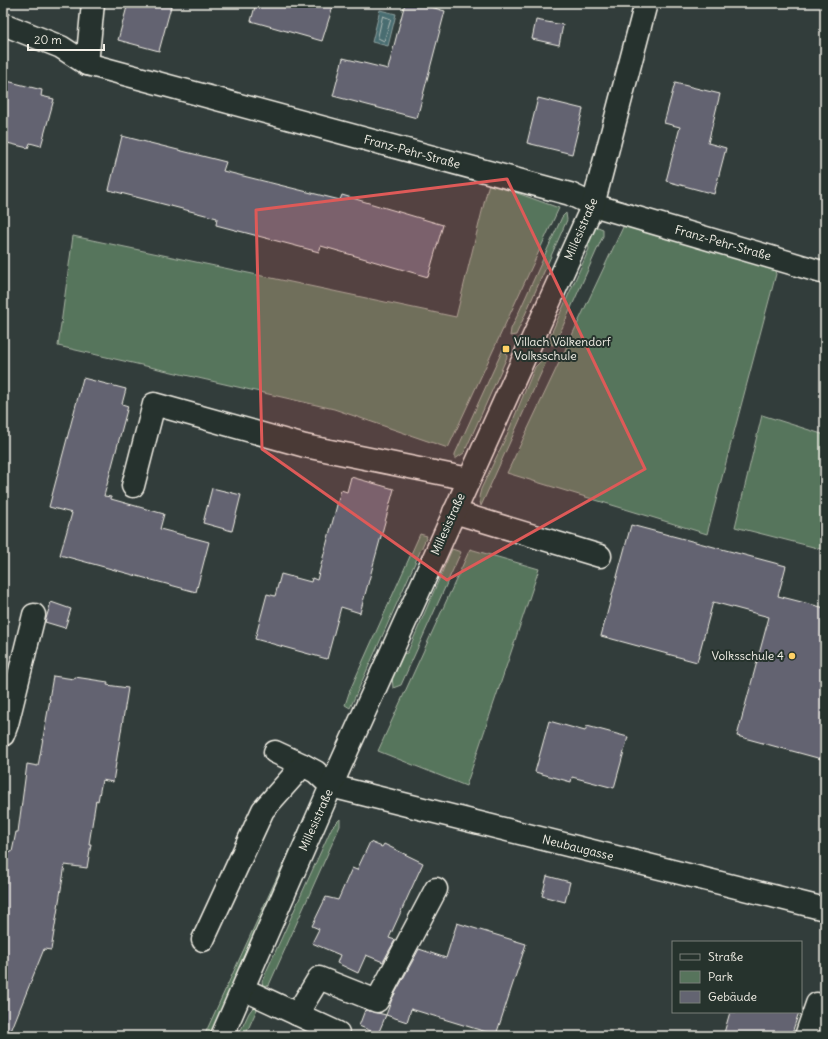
<svg xmlns="http://www.w3.org/2000/svg" width="828" height="1039" font-family="Delius,sans-serif">
<style>
.green{fill:#57745c;stroke:#a6b2a2}
.water{fill:#4a6d71;stroke:#8ea2a1}
.lines{fill:none;stroke-linecap:round;stroke-linejoin:round}
.shore{stroke:#b0bcb8;stroke-width:1}
.building{fill:#636471;stroke:#f4f1e8}
.minor-casing{stroke:#f4f1e8;stroke-width:25}
.minor{stroke:#26332d;stroke-width:22}
.marked{fill:#de5a58;fill-opacity:0.2;stroke:#de5a58;stroke-width:3;stroke-linejoin:round}
.poi-dot{fill:#ffd166;stroke:#26332d;stroke-width:1.5}
.labels{text-anchor:middle;stroke-width:4;stroke-linejoin:round;paint-order:stroke}
.street-label{font-size:12px;fill:#f4f1e8;stroke:#26332d}
.poi-label{font-size:12px;fill:#f4f1e8;stroke:#26332d;text-anchor:start}
</style>
<rect width="100%" height="100%" fill="#323d3b"/>
<filter id="ink" filterUnits="userSpaceOnUse"><feTurbulence type="fractalNoise" baseFrequency=".025" numOctaves="2"/><feDisplacementMap in="SourceGraphic" scale="8" xChannelSelector="R" yChannelSelector="G"/><feConvolveMatrix kernelMatrix="1 2 1 2 8 2 1 2 1" color-interpolation-filters="sRGB"/></filter>
<g filter="url(#ink)">
<g class="green">
<polygon points="489,183 559,208 448,448 334,409 58,346 73,236 456,317"/>
<polygon points="566,213 567,220 516,335 510,336 511,329 518,314 562,217"/>
<polygon points="624,225 728,253 773,267 776,274 707,534 507,473"/>
<polygon points="595,226 603,229 603,236 555,344 552,345 550,342 550,336 589,249 587,237"/>
<polygon points="503,349 506,351 507,357 464,453 455,459 455,454"/>
<polygon points="542,360 547,360 481,506 479,497 481,489 506,437 535,367"/>
<polygon points="762,415 825,435 825,550 735,527"/>
<polygon points="420,534 427,536 350,708 345,705 350,690"/>
<polygon points="452,549 461,552 401,685 393,688 392,675 401,654 407,653 409,649"/>
<polygon points="470,549 539,569 466,786 378,751"/>
<polygon points="308,810 310,810 211,1036 204,1036"/>
<polygon points="340,819 340,826 269,985 263,987 262,981 332,827"/>
<polygon points="254,1006 258,1007 245,1036 238,1036 249,1013"/>
</g>
<polygon class="water" points="380,10 396,14 388,46 372,42"/>
<g class="lines">
<polygon class="shore" points="383,16 391,19 384,41 378,38"/>
</g>
<g class="building">
<polygon points="128,3 172,3 159,51 118,40"/>
<polygon points="256,3 334,3 322,41 251,21"/>
<polygon points="405,3 416,3 445,11 417,118 333,96 343,58 388,69"/>
<polygon points="536,20 563,25 559,45 532,39"/>
<polygon points="3,80 42,90 41,96 54,99 41,146 30,143 28,148 3,142"/>
<polygon points="675,83 720,94 708,143 726,148 714,194 666,181 680,127 664,123"/>
<polygon points="538,98 583,109 572,154 527,143"/>
<polygon points="122,136 226,162 223,171 340,200 342,195 443,225 428,277 321,246 319,252 216,225 217,218 109,190"/>
<polygon points="83,378 126,389 122,404 128,406 104,496 111,497 111,499 164,514 160,529 209,542 196,592 60,555 72,513 49,507"/>
<polygon points="351,477 394,489 360,613 341,607 327,659 255,639 267,594 275,596 281,574 311,582 312,578 317,580 341,490 347,492"/>
<polygon points="212,488 241,495 232,531 203,523"/>
<polygon points="631,525 786,566 778,596 825,608 825,760 737,736 769,617 713,602 697,662 601,636"/>
<polygon points="51,602 71,609 65,628 45,622"/>
<polygon points="53,676 74,679 75,677 108,682 107,685 128,688 113,782 102,780 98,801 96,800 89,844 91,844 87,868 65,865 51,950 44,949 9,1036 3,1036 3,850 12,852 16,832 18,832 27,764 38,766 50,699 49,699"/>
<polygon points="549,721 585,731 587,726 628,737 614,788 572,777 571,782 535,772"/>
<polygon points="370,842 382,847 384,844 423,863 389,938 395,940 383,962 366,955 358,973 337,963 340,955 312,943 319,929 312,926 326,897 338,900 352,868 357,870"/>
<polygon points="547,876 570,882 565,902 542,896"/>
<polygon points="457,923 526,944 496,1035 411,1009 407,1022 386,1015 392,999 419,949 446,958"/>
<polygon points="365,1010 386,1015 378,1034 359,1026"/>
<polygon points="730,1012 799,1012 791,1036 735,1036 724,1033"/>
</g>
<g class="lines">
<g class="minor-casing">
<g id="minor">
<polyline points="3,24 61,47 87,64 570,194 593,205 825,273"/>
<polyline points="87,64 93,3"/>
<polyline points="133,486 154,404 305,446 469,479"/>
<polyline points="454,512 600,556"/>
<polyline points="3,735 7,724 34,615"/>
<polyline points="275,752 303,765"/>
<polyline points="203,940 263,810 303,765 316,772 331,786 825,909"/>
<polyline points="243,989 338,1033 338,1036"/>
<polyline points="297,1014 319,978 377,1001 436,889"/>
<polyline points="222,1036 331,786 593,205 646,3"/>
<polyline points="806,1036 817,1004"/>
</g>
</g>
<use href="#minor" class="minor"/>
</g>
</g>
<path class="marked" d="M 507,179 L 645,469 L 447,580 L 262,449 L 256,210 Z"/>
<g class="poi-dot">
<rect x="502" y="345" width="8" height="8" rx="2"/>
<circle cx="792" cy="656" r="4"/>
</g>
<g class="labels">
<g class="street-label">
<text transform="translate(412 152) rotate(15)" y="4">Franz-Pehr-Straße</text>
<text transform="translate(581 229) rotate(-67)" y="4">Millesistraße</text>
<text transform="translate(723 243) rotate(16)" y="4">Franz-Pehr-Straße</text>
<text transform="translate(448 524) rotate(-66)" y="4">Millesistraße</text>
<text transform="translate(316 820) rotate(-66)" y="4">Millesistraße</text>
<text transform="translate(578 848) rotate(14)" y="4">Neubaugasse</text>
</g>
<g class="poi-label">
<text x="514" y="346">Villach Völkendorf<tspan x="514" dy="14">Volksschule</tspan></text>
<text x="784" y="660" text-anchor="end">Volksschule 4</text>
</g>
</g>
<rect width="828" height="1039" fill="none" stroke="#26332d" stroke-width="16"/>
<rect x="8" y="8" width="812" height="1023" fill="none" stroke="#f4f1e8" stroke-width="1.5" filter="url(#ink)"/>
<rect x="672" y="941" width="130" height="72" fill="#26332d" stroke="#787f78"/>
<rect x="680" y="954" width="20" height="6" fill="#26332d" stroke="#787f78"/>
<text x="708" y="961" font-size="12" fill="#f4f1e8">Straße</text>
<rect x="680" y="971" width="20" height="12" fill="#57745c" stroke="#787f78"/>
<text x="708" y="981" font-size="12" fill="#f4f1e8">Park</text>
<rect x="680" y="991" width="20" height="12" fill="#636471" stroke="#787f78"/>
<text x="708" y="1001" font-size="12" fill="#f4f1e8">Gebäude</text>
<path d="M28 44v6h76v-6" fill="none" stroke="#f4f1e8" stroke-width="2"/>
<text x="34" y="44" font-size="12" fill="#f4f1e8" stroke="#26332d" stroke-width="3" paint-order="stroke">20 m</text>
</svg>
